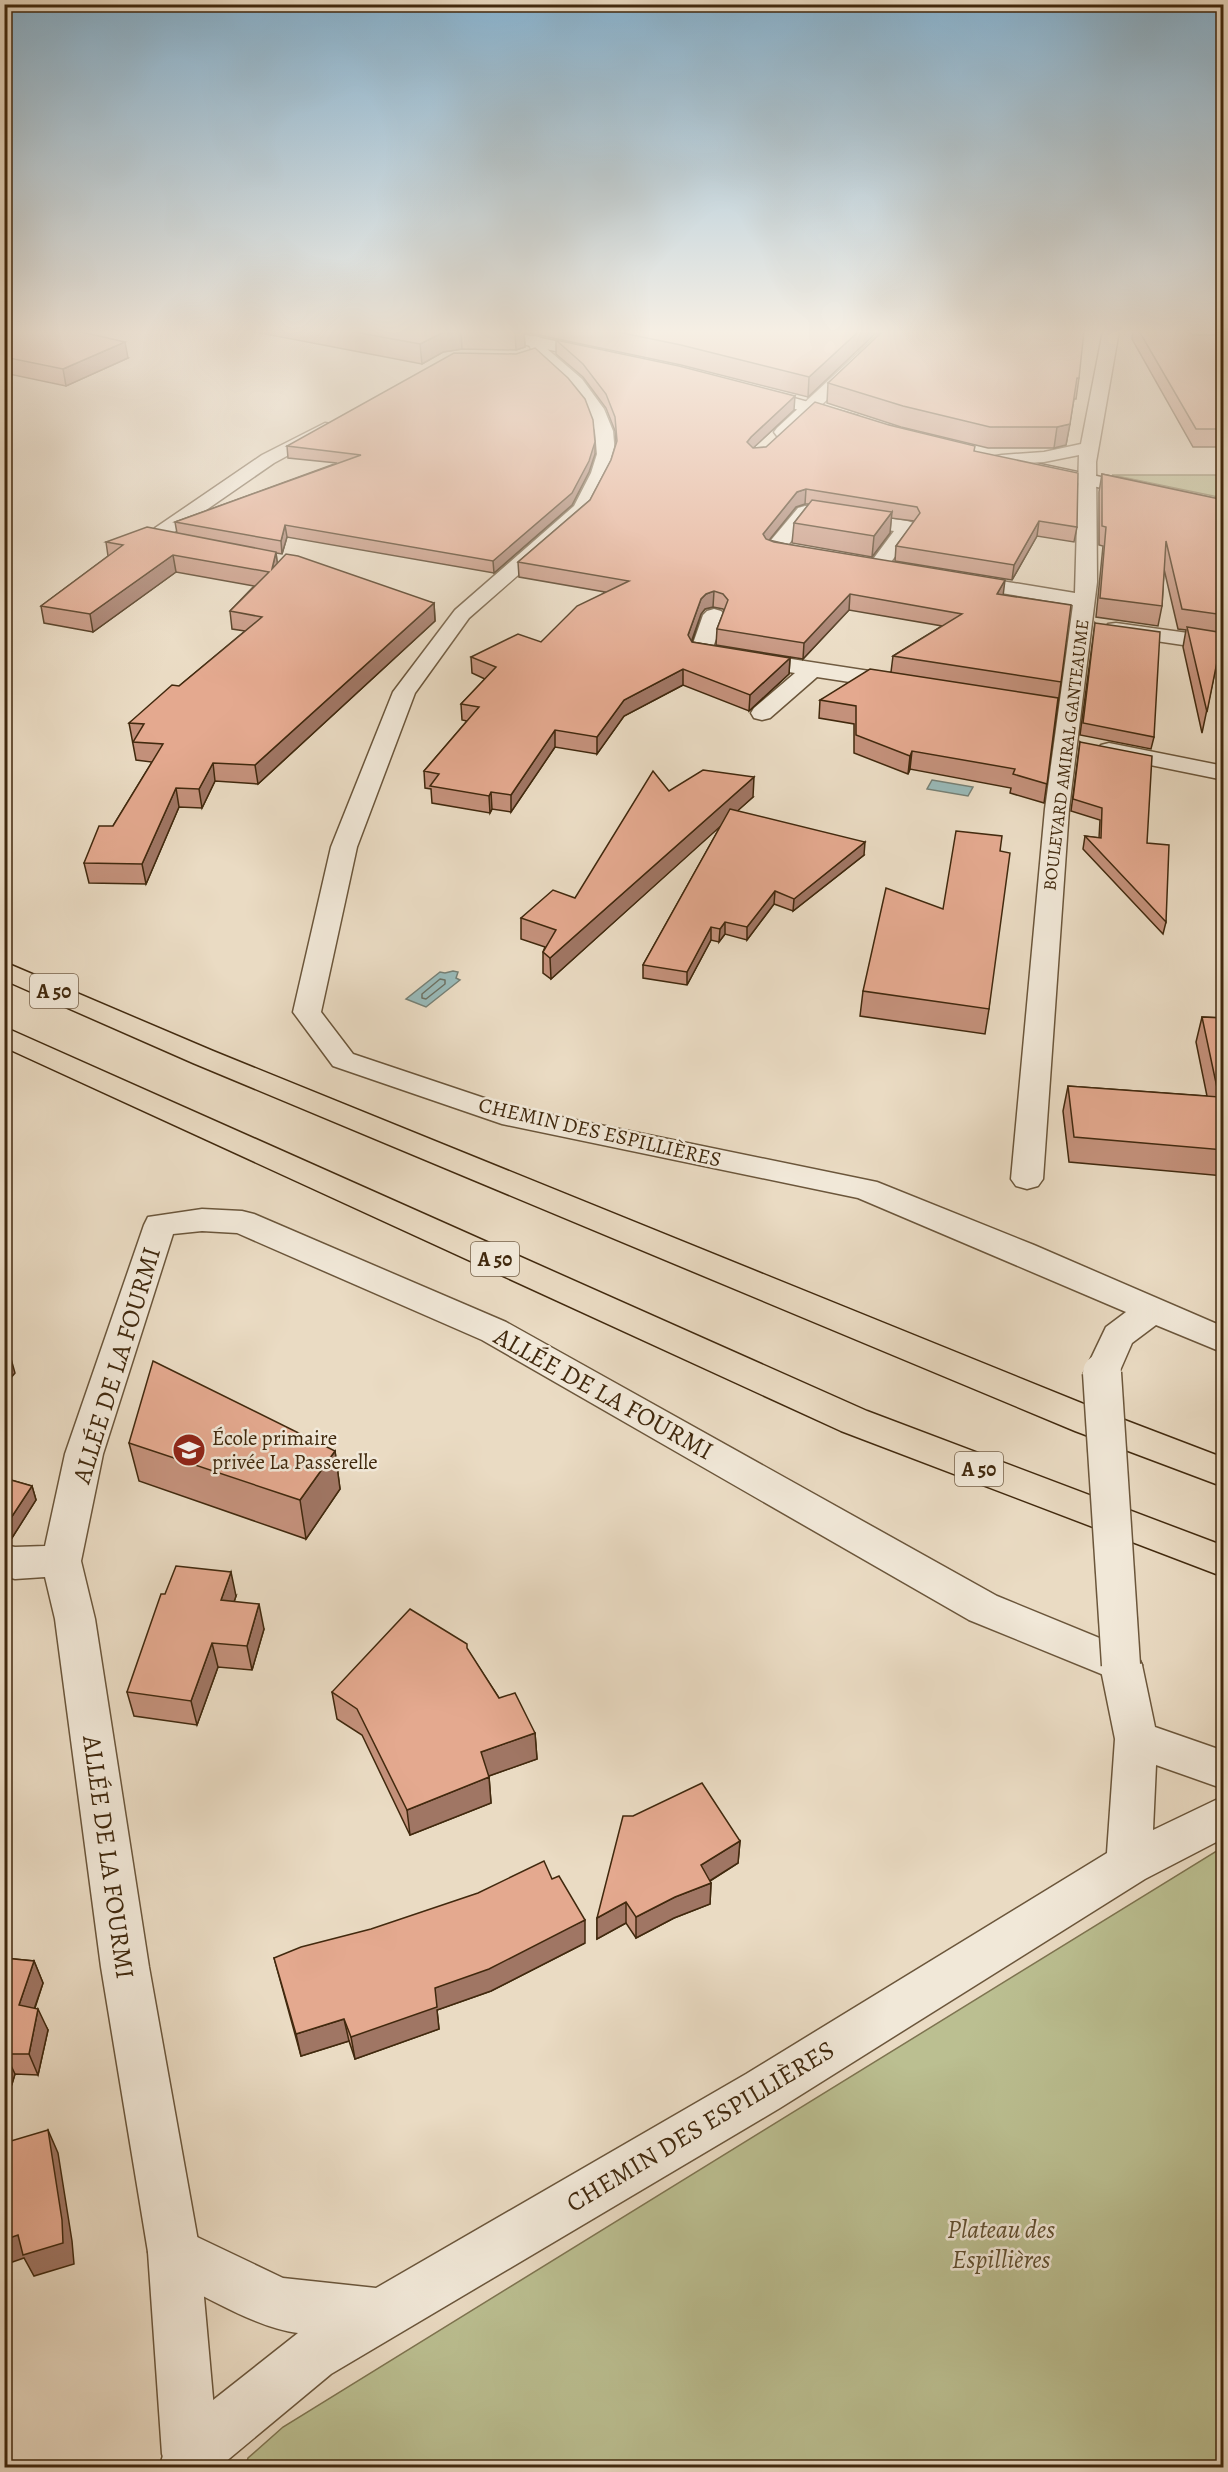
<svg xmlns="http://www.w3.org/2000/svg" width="1228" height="2472" font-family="Alegreya,serif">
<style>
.green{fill:#bbbf91;stroke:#7e7450;stroke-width:1.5}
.water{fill:#99bab9;stroke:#768075;stroke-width:1.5}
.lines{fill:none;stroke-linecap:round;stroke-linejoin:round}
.shore{stroke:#6d7264;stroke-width:1.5}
.minor-casing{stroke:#6b563b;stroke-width:3}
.tertiary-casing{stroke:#6b563b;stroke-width:3}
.secondary-casing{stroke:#41290e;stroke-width:3}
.motorway-casing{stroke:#41290e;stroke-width:3}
.minor{fill:#f1e8d8;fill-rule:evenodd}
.tertiary{fill:#f1e8d8;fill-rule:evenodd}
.secondary{fill:#f1e8d8;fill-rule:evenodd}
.motorway{fill:#eadbc3;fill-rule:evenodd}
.tertiary-bridge-casing{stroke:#6b563b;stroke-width:41;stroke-linecap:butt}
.tertiary-bridge{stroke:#f1e8d8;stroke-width:38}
.wall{fill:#c4917b;stroke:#41290e;stroke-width:1.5}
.shaded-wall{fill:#a07664;stroke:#41290e;stroke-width:1.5}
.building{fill:#e4a98f;stroke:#41290e;stroke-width:1.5}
.labels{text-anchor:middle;stroke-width:5;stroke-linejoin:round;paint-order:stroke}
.far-street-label{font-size:18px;fill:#41290e;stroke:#f1e8d8}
.shield{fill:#f1e8d8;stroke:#76624b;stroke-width:1.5}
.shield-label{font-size:20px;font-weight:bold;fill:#41290e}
.street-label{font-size:21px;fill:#41290e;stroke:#f1e8d8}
.poi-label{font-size:21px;fill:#41290e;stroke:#f1e8d8;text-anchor:start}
.near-street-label{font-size:26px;fill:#41290e;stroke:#f1e8d8}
.near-park-label{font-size:26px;font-style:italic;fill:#604e2f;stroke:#f1e8d8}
</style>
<rect width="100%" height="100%" fill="#eadbc3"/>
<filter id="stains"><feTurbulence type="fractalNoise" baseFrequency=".00333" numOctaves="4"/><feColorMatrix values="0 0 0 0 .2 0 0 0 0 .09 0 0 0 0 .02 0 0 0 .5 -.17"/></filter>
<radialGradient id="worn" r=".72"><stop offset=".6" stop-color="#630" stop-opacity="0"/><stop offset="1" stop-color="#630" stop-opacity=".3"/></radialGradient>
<g class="green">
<polygon points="1112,475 1223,475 1223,498"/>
<polygon points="1223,1847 1223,2467 245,2467 248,2458 283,2427"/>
</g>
<g class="water">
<polygon points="932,780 973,787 968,796 927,789"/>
<polygon points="453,971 458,972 456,978 460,980 426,1007 406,999 440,972 445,973"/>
</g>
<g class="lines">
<polygon class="shore" points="440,979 445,980 445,984 426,999 422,998 422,994"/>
<g class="minor-casing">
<g id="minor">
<polygon points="882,331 899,331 789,436 777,436 774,432 777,428"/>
<polygon points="1103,331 1119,331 1096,462 1097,582 1069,809 1043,1179 1038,1186 1027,1189 1016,1186 1011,1179 1045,809 1073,605 959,586 952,584 949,580 952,576 959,574 1075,593 1079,455 1044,462 1002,465 996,464 993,460 996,456 1002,455 1044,452 1081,444"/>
<path d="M 325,423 L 331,424 L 334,428 L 331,432 L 274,463 L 170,535 L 199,542 L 202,546 L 199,550 C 184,554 166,546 151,542 L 148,538 L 155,528 L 262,455 Z"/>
<polygon points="805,506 907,521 914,523 917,527 885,570 871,570 868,566 894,531 810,518 788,545 817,551 820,555 817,559 810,561 767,553 764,549 767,545 798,508"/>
<polygon points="714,609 721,611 725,615 713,647 902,676 910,678 913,683 910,688 902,690 817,677 770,718 762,720 754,718 751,713 754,708 795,673 693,657 690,652 703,615 707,611"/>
<polygon points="1116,623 1224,638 1224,651 1108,634 1105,629 1108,624"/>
<polygon points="1109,743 1224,766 1224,780 1101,755 1097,750 1101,745"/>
<polygon points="202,1209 242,1211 254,1214 506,1322 997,1596 1136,1653 1142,1665 1136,1677 1121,1682 969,1620 482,1340 237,1233 202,1231 173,1234 103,1454 81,1561 95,1619 149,1967 200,2252 218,2454 213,2468 167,2468 162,2454 148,2252 101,1967 55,1619 45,1577 15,1579 4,1576 4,1545 15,1547 45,1546 65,1454 144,1225 148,1217"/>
</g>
</g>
<g class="tertiary-casing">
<g id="tertiary">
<polygon points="535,336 541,338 546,348 582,379 604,409 613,431 615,454 609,473 589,513 469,618 415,693 357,847 321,1012 353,1054 508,1106 877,1182 1034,1245 1224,1327 1224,1353 1156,1325 1132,1343 1115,1382 1102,1386 1089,1382 1084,1373 1106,1327 1126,1312 858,1198 502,1124 333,1066 293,1012 331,847 393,692 455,610 574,506 591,473 597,454 595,431 587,409 570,387 533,353 527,341"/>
<path d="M 1121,1648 L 1136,1653 L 1142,1665 L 1155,1727 L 1224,1751 L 1224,1789 L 1156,1765 L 1153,1830 L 1224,1796 L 1224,1838 L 1145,1879 L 780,2108 L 331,2374 L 218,2468 L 159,2468 L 170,2434 L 298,2333 C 255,2328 196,2291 155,2271 L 148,2252 L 155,2233 L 174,2226 L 283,2278 L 376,2288 L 746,2074 L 1107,1853 L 1115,1739 L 1100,1665 L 1106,1653 Z"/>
</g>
</g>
<g class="secondary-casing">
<g id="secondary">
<polygon points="475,331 507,331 599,350 607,355 599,360 483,336"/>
<polygon points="751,386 858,416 861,420 858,424 852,425 745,395 743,391 745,387"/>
<polygon points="1035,463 1224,503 1224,515 1029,472 1026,468 1029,464"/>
</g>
</g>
<g class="motorway-casing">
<g id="motorway">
<polygon points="4,962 213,1051 1101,1411 1224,1458 1224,1487 1075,1431 193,1063 4,980"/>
<polygon points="4,1027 867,1411 1224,1546 1224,1577 841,1431 4,1047"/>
</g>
</g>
<use href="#minor" class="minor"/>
<use href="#tertiary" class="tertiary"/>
<use href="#secondary" class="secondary"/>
<use href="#motorway" class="motorway"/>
<g class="tertiary-bridge-casing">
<polyline id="tertiary-bridge" points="1102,1373 1121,1665"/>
</g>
<use href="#tertiary-bridge" class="tertiary-bridge"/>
</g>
<g class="wall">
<polygon points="4,331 128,358 66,386 4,373"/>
<polygon points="250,331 878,331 808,397 681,365 524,332 525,347 516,350 462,349 443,352 422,364"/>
<polygon points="1133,331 1188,331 1193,335 1224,335 1224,447 1193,447 1132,339"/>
<polygon points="556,340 794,410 753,448 766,447 889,425 974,451 1077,527 1074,542 1037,536 1012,580 895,561 896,546 915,521 891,518 890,533 872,557 792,543 794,523 809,504 805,504 796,507 769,540 1003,595 1061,682 1044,803 1010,793 1011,788 910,769 908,774 854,753 854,724 819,718 820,700 891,672 893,656 942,626 849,610 803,659 716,645 717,629 724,611 723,609 713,607 705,609 701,614 692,642 790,658 789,674 749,711 683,685 624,716 597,754 555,747 511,812 492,809 490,813 432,803 431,789 425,788 424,771 467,721 462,720 461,704 485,679 472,673 471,657 541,642 605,592 519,577 518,562 590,500 611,460 616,443 615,431 606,408 583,377 556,354"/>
<polygon points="1079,378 1076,399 1074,399 1066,445 1054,448 988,448 901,427 827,403 828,383"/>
<polygon points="287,446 595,454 589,472 572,505 494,573 287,537 282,554 276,553 277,563 434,603 435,621 258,784 215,781 202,808 179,807 146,884 89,883 84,863 113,826 152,762 136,760 129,723 179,686 245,631 232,629 230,611 254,586 176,572 93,632 44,623 41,606 108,556 106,542 177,533 175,522 337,463 288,458"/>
<polygon points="1102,474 1224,500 1224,658 1218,657 1202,733 1183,647 1186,630 1178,629 1164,569 1162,606 1158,626 1096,617 1103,546 1099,545 1099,492"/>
<polygon points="1095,623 1154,737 1151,749 1080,735"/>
<polygon points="1080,742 1147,843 1166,922 1163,934 1083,849 1085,836 1099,838 1100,820 1071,811"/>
<polygon points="669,791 753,797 737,811 864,855 793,911 774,904 747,940 725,934 719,942 711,940 687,985 643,978 643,965 721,825 551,979 543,973 543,952 545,947 521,939 521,918 575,898"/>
<polygon points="1000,851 989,1009 985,1034 860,1016 863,991"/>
<polygon points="1202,1017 1224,1018 1224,1176 1069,1162 1063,1111 1068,1086 1207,1096 1196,1042"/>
<polygon points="129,1443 335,1451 340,1489 306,1539 139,1481"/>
<polygon points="4,1478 32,1486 36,1500 10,1541 4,1539"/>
<polygon points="236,1596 234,1602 264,1629 252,1670 218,1667 197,1725 134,1716 127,1692"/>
<polygon points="467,1649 499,1698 535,1733 537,1759 489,1776 491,1803 410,1835 362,1735 337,1719 332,1692"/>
<polygon points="740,1841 738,1863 710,1881 711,1883 710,1904 674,1918 636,1938 626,1923 597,1939 597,1918"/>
<polygon points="585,1943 491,1991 437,2010 439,2029 355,2059 349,2041 301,2056 274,1958"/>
<polygon points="4,1958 34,1961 43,1983 35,2008 48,2030 38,2075 15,2074 12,2084 4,2083"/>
</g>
<g class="shaded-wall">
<polygon points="450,331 461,331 462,349 443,352 422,364 420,344 442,333"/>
<polygon points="515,331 524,331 525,347 516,350"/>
<polygon points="859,331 878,331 808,397 809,377"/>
<polygon points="125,342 128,358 66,386 63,369"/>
<polygon points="795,396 794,410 750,451 747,442 751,437"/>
<polygon points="1070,424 1066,445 1054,448 1057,427"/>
<polygon points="595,442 595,454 589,472 572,505 494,573 493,561"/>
<polygon points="806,489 805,504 796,507 762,549 763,534 797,492"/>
<polygon points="892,512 890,533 872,557 874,536"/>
<polygon points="1039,521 1037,536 1012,580 1014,565"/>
<polygon points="285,525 287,537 282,554 281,541"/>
<polygon points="276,552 278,569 272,569"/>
<polygon points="173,555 176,572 93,632 90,614"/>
<polygon points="1005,580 1003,596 997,594"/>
<polygon points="714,591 713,607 705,609 701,614 688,651 688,635 701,599 706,594"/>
<polygon points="850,594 849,610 803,659 804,643"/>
<polygon points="434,603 435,621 258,784 255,765"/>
<polygon points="790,658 789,674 749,711 750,695"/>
<polygon points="683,669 683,685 624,716 597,754 597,737 624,700"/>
<polygon points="555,730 555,747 511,812 511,795"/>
<polygon points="912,751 910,769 908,774 910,756"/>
<polygon points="213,763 215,781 202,808 199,789"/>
<polygon points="754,777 753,797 551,979 550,958"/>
<polygon points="176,788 179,807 146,884 142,864"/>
<polygon points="491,792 492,809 490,813 489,796"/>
<polygon points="865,842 864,855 793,911 794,899"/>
<polygon points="775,891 774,904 747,940 747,927"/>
<polygon points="725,922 725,934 719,942 720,929"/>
<polygon points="711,927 711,940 687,985 687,972"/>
<polygon points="8,1348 15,1373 4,1386 4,1352"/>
<polygon points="335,1451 340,1489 306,1539 300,1500"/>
<polygon points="32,1486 36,1500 10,1541 5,1527"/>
<polygon points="231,1572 236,1596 226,1625 221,1600"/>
<polygon points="259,1604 264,1629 252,1670 247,1646"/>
<polygon points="212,1643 218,1667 197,1725 191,1701"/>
<polygon points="535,1733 537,1759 483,1778 481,1752"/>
<polygon points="489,1777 491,1803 410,1835 407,1810"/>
<polygon points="740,1841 738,1863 700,1887 701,1865"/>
<polygon points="711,1883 710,1904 674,1918 636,1938 636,1917 675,1897"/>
<polygon points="626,1902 626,1923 597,1939 597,1918"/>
<polygon points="585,1920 585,1943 491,1991 437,2010 439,2029 355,2059 351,2037 435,1988"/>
<polygon points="34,1961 43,1983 28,2027 19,2005"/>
<polygon points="38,2009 48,2030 38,2075 29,2054"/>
<polygon points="344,2019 349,2041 301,2056 296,2034"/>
<polygon points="5,2053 15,2074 12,2084 4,2069"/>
<polygon points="48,2130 58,2153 72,2241 74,2264 34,2276 24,2258 4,2265 4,2240"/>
</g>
<g class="building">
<polygon points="4,331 77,331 125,342 63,369 4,357"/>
<polygon points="349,331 450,331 442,333 420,344"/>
<polygon points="613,331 859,331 809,377 681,345"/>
<polygon points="883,331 1084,331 1079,378 1077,378 1070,424 1057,427 990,427 903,406 828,383"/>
<polygon points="1139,331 1188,331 1193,335 1224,335 1224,429 1196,429"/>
<polygon points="556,340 679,366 795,396 751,437 747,442 753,448 766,447 815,402 889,425 975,446 974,451 1078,473 1077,527 1039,521 1014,565 896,546 920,513 917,507 806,489 797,492 763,534 766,539 774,542 1005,580 997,594 1071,605 1061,682 893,656 962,614 850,594 804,643 717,629 728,600 723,594 714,591 706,594 701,599 688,635 692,642 790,658 750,695 683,669 624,700 597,737 555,730 511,795 491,792 489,796 430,786 439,774 424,771 479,707 461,704 496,667 471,657 518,634 541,642 577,606 629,581 518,562 590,500 611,460 617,441 615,417 606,394 583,364"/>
<polygon points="535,348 568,378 585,399 593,420 595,442 589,461 572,493 493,561 285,525 281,541 175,522 361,455 287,446 454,353 516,354"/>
<polygon points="1102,474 1224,500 1224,615 1182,609 1166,541 1162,606 1100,598 1106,527 1102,526"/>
<polygon points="812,500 892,512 874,536 794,523"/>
<polygon points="147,527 276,552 272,569 286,554 298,556 434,603 255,765 213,763 199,789 176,788 142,864 84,863 99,826 113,826 163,744 133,742 144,724 129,723 172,685 179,686 262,617 230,611 269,572 173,555 90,614 41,606 123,545 106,542"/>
<polygon points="1095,623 1160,632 1154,737 1083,723"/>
<polygon points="1187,627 1224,633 1224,637 1222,637 1207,712"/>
<polygon points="870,669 1058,698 1047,784 1013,774 1015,769 912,751 910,756 856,735 856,706 820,700"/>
<polygon points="1080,742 1152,756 1147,843 1169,845 1166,922 1085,836 1101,838 1102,808 1073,799"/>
<polygon points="703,770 754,777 550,958 543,952 556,930 521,918 553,890 575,898 653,771 669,791"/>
<polygon points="730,809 865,842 794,899 775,891 747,927 725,922 720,929 711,927 687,972 643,965"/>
<polygon points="956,831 1002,836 1000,851 1010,853 989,1009 863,991 886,888 943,909"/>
<polygon points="1202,1017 1224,1018 1224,1150 1074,1137 1068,1086 1219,1097"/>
<polygon points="153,1361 335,1451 300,1500 129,1443"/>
<polygon points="4,1478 32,1486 5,1527 4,1527"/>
<polygon points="176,1566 231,1572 221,1600 259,1604 247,1646 212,1643 191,1701 127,1692 161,1594 165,1594"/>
<polygon points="410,1609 467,1644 467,1648 499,1698 515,1693 535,1733 481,1752 489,1777 407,1810 357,1709 332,1692"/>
<polygon points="702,1783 740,1841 701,1865 711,1883 675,1897 636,1917 626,1902 597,1918 623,1816 633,1816"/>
<polygon points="544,1861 552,1879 559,1876 585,1920 489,1969 435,1988 437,2007 351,2037 344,2019 296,2034 274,1958 301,1947 371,1929 478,1893"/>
<polygon points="4,1958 34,1961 19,2005 38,2009 29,2054 4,2054"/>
<polygon points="48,2130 62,2220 63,2243 23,2255 18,2235 4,2240 4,2143"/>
</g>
<linearGradient id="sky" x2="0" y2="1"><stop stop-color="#88b6d5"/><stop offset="0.49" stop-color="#f6efe4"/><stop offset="1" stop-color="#f6efe4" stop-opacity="0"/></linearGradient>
<rect width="1228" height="677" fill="url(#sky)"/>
<defs>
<g id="school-disc" transform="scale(1.725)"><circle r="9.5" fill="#8f2418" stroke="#f1e8d8"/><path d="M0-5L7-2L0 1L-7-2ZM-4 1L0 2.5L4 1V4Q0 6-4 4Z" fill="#fff"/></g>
</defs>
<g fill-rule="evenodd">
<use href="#school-disc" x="189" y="1450"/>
</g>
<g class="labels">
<g class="far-street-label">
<text transform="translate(1066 755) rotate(-83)" y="6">BOULEVARD AMIRAL GANTEAUME</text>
</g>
<g class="shield">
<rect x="30" y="974" width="48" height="34" rx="4.5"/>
<rect x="471" y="1242" width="48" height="34" rx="4.5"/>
<rect x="955" y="1452" width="48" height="34" rx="4.5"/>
</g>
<g class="shield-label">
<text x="54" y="998">A 50</text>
<text x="495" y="1266">A 50</text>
<text x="979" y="1476">A 50</text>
</g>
<g class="street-label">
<text transform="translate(600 1132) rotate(13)" y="7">CHEMIN DES ESPILLIÈRES</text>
</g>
<g class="poi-label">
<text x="212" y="1445">École primaire<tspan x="212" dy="24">privée La Passerelle</tspan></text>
</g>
<g class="near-street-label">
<text transform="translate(116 1365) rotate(-73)" y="9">ALLÉE DE LA FOURMI</text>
<text transform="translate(604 1393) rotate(29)" y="9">ALLÉE DE LA FOURMI</text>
<text transform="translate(109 1857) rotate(82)" y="9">ALLÉE DE LA FOURMI</text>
<text transform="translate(700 2126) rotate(-31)" y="9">CHEMIN DES ESPILLIÈRES</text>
</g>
<g class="near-park-label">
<text x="1001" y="2238">Plateau des<tspan x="1001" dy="30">Espillières</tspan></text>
</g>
</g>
<rect width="1228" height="2472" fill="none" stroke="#eadbc3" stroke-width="24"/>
<rect x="6" y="6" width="1216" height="2460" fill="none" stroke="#41290e" stroke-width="3"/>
<rect x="12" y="12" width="1204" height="2448" fill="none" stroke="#41290e" stroke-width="1.5"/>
<rect width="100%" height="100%" filter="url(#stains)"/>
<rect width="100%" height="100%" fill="url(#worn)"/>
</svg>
